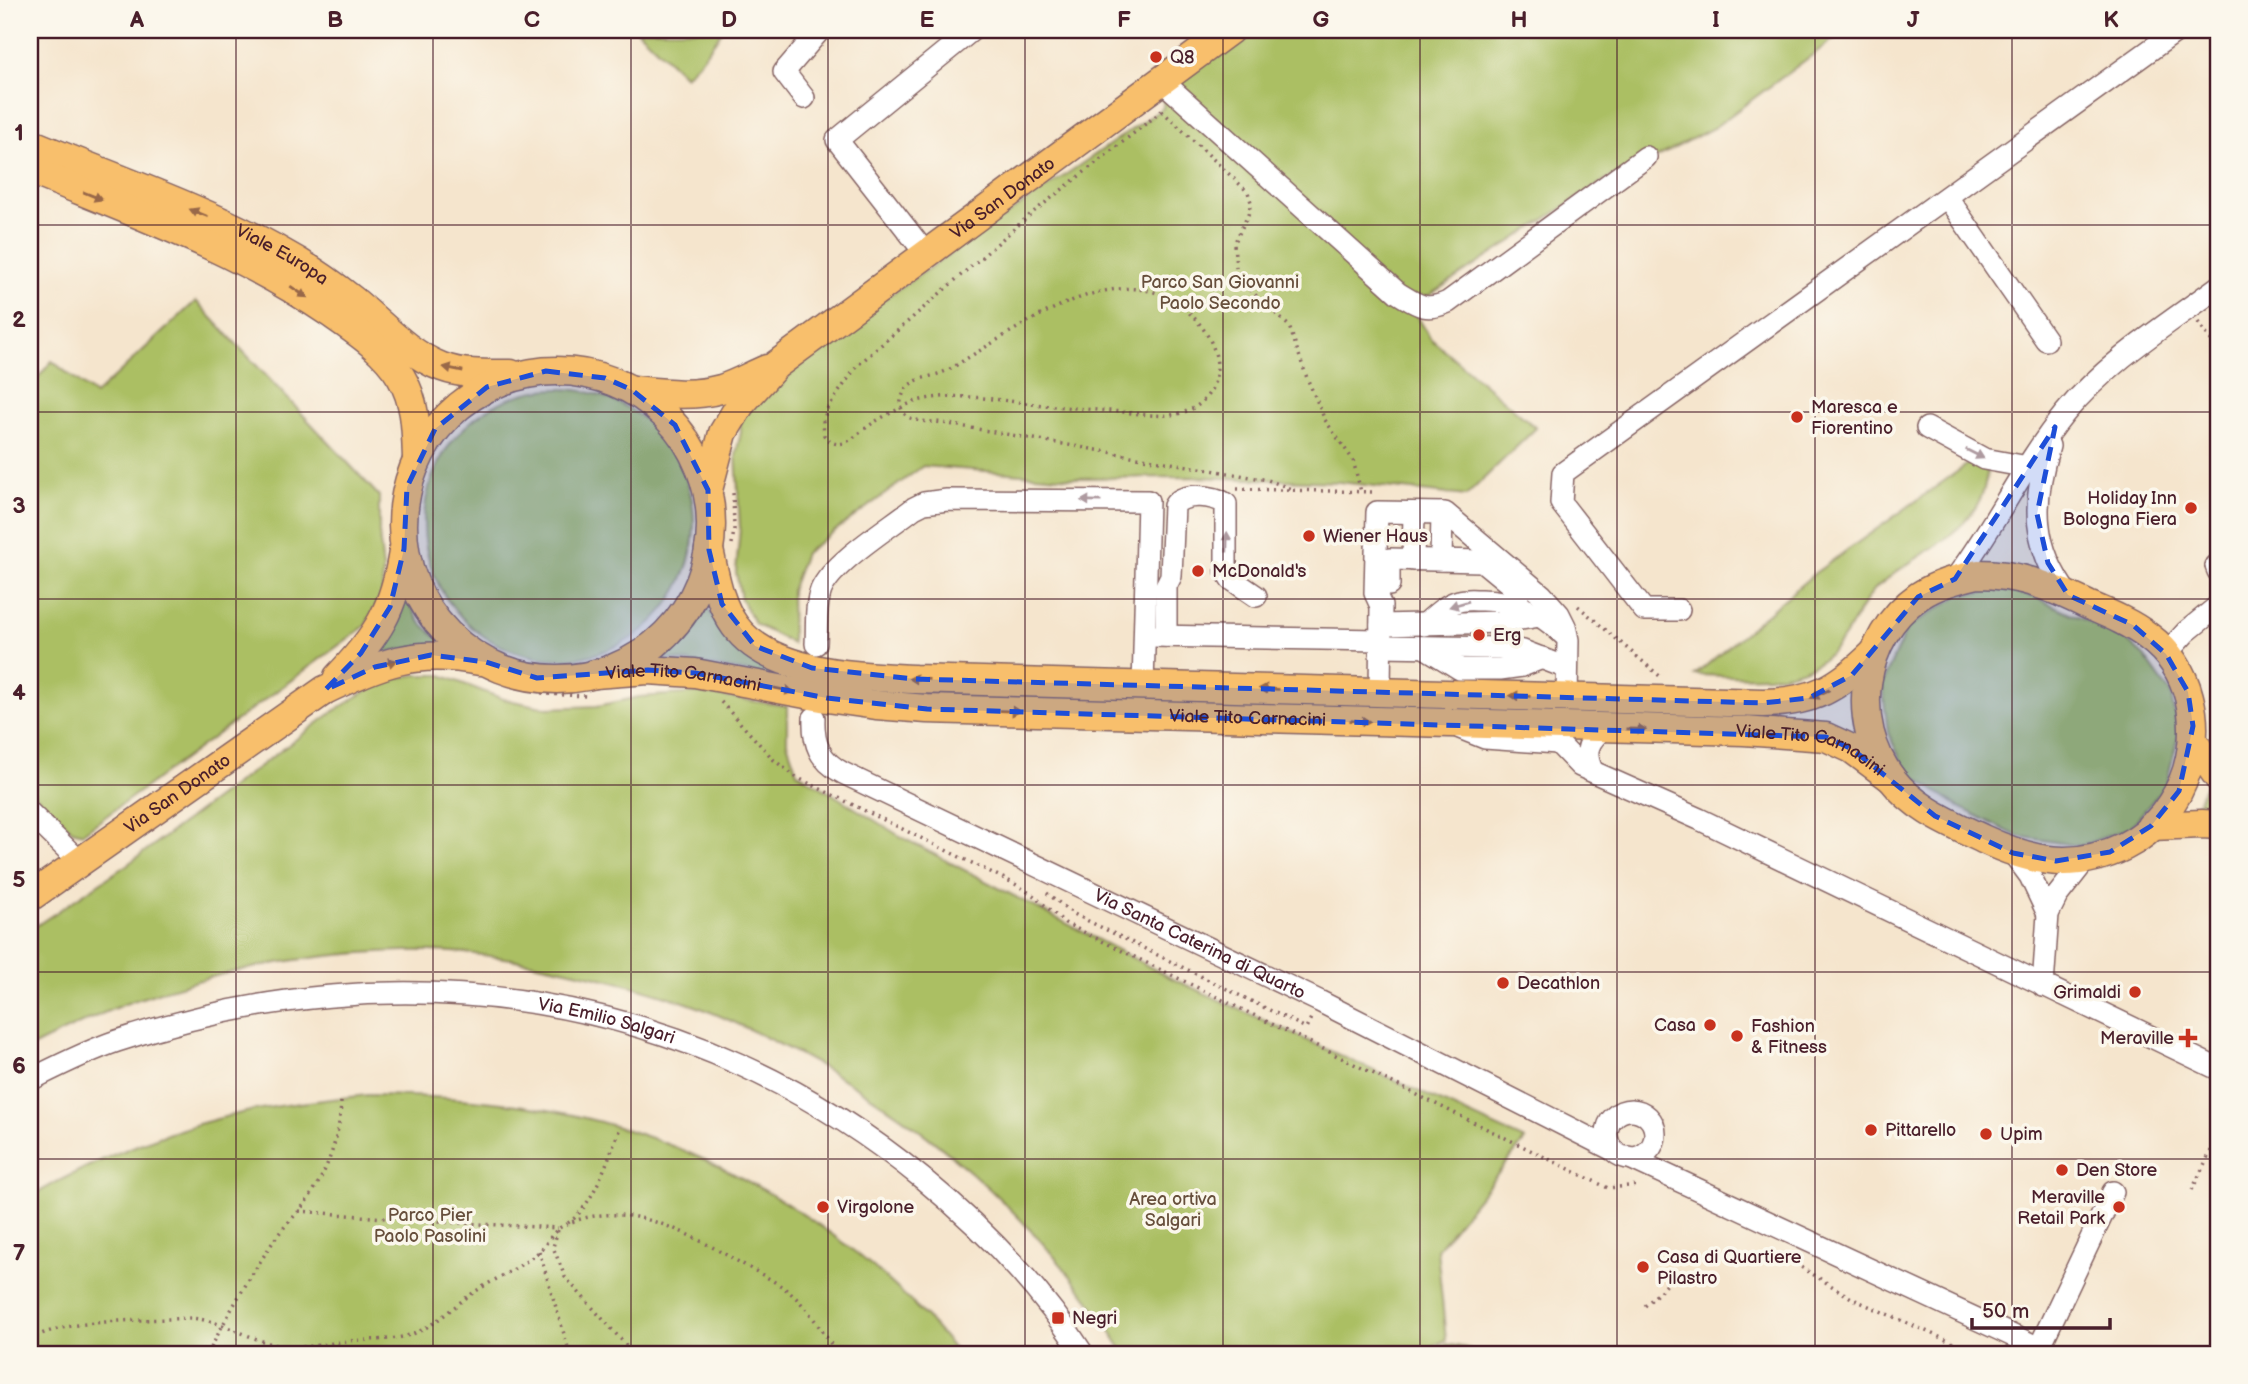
<svg xmlns="http://www.w3.org/2000/svg" width="2248" height="1384" font-family="'Balsamiq Sans',sans-serif">
<style>
.green{fill:#abbf63;stroke:#7a6f47;stroke-width:2}
.lines{fill:none;stroke-linecap:round;stroke-linejoin:round}
.minor-casing{stroke:#866464;stroke-width:24}
.major-casing{stroke:#866464;stroke-width:31}
.path{stroke:#866464;stroke-width:3.5;stroke-dasharray:2 5;stroke-linecap:butt}
.minor{stroke:#fff;stroke-width:21}
.major{stroke:#f8bf6c;stroke-width:28}
.oneway{fill:#986748}
.oneway2{fill:#ae9aa0}
.marked{fill:#1d4ed8;fill-opacity:0.2;stroke:#1d4ed8;stroke-width:5;stroke-dasharray:14 9;stroke-linejoin:round}
.grid{fill:none;stroke:#4a1f2b;stroke-width:2;stroke-opacity:0.55}
.poi-dot{fill:#c8321e;stroke:#fbf7ec;stroke-width:2.5}
.labels{text-anchor:middle;stroke-width:7;stroke-linejoin:round;paint-order:stroke}
.poi-label{font-size:18px;fill:#4a1f2b;stroke:#fbf7ec;text-anchor:start}
.street-label{font-size:18px;fill:#4a1f2b;stroke:#fbf7ec}
.park-label{font-size:18px;fill:#674f3c;stroke:#fbf7ec}
.neatline{fill:none;stroke:#4a1f2b;stroke-width:2.5}
.grid-label{font-size:23px;text-anchor:middle;font-weight:bold;fill:#4a1f2b}
</style>
<rect width="100%" height="100%" fill="#fbf7ec"/>
<filter id="ink" filterUnits="userSpaceOnUse"><feTurbulence type="fractalNoise" baseFrequency=".0143" numOctaves="2"/><feDisplacementMap in="SourceGraphic" scale="14" xChannelSelector="R" yChannelSelector="G"/><feConvolveMatrix kernelMatrix="1 2 1 2 8 2 1 2 1" color-interpolation-filters="sRGB"/></filter>
<filter id="wash" filterUnits="userSpaceOnUse"><feTurbulence type="fractalNoise" baseFrequency=".00686" numOctaves="4" result="noise"/><feDisplacementMap in="SourceGraphic" scale="28" xChannelSelector="R" yChannelSelector="G"/><feGaussianBlur stdDeviation="1.57" result="paint"/><feColorMatrix in="noise" values="0 0 0 0 0 0 0 0 0 0 0 0 0 0 0 0 0 1.4 0 .05"/><feComposite in="paint" operator="in"/></filter>
<g filter="url(#wash)">
<rect width="100%" height="100%" fill="#f5e5cd"/>
<g class="green">
<polygon points="637,30 723,30 700,61 685,76"/>
<polygon points="1235,30 1846,30 1715,127 1648,162 1607,179 1425,298 1405,296 1431,339 1536,428 1466,496 1339,482 1196,477 1072,478 923,466 805,553 791,591 792,643 755,624 741,599 736,572 740,528 736,454 741,432 740,423 754,399 830,336 1163,108 1164,86"/>
<polygon points="196,301 379,496 379,533 383,569 382,595 365,626 83,833 72,830 30,790 30,387 52,361 95,395"/>
<circle cx="559" cy="524" r="135"/>
<path d="M 1975,459 L 1987,471 C 1984,525 1933,545 1895,573 C 1888,579 1880,583 1874,590 C 1852,616 1845,651 1811,666 C 1776,682 1733,675 1695,675 L 1815,573 Z"/>
<polygon points="2001,589 2035,597 2124,638 2144,656 2171,694 2178,737 2166,785 2130,828 2080,846 2017,836 1959,807 1906,771 1888,733 1882,684 1907,628 1958,596"/>
<polygon points="405,595 419,621 443,643 374,654 393,632"/>
<polygon points="706,607 722,629 794,672 1410,703 1410,711 914,695 857,690 663,658 695,625"/>
<path d="M 415,675 L 441,675 L 503,699 L 547,708 L 597,706 L 639,697 L 697,693 L 787,706 L 787,742 L 797,772 L 903,838 L 1171,978 L 1525,1140 L 1437,1249 L 1446,1340 L 1417,1354 L 1125,1354 C 1042,1218 916,1111 773,1041 C 745,1027 716,1013 687,1003 C 653,991 619,982 584,974 C 526,960 464,949 404,951 C 312,953 219,970 133,1001 C 98,1014 64,1031 30,1048 L 30,930 L 128,864 L 334,711 L 384,680 Z"/>
<polygon points="2206,783 2218,795 2218,815 2193,813"/>
<path d="M 367,1095 C 436,1096 505,1100 573,1115 C 721,1149 863,1236 958,1354 L 30,1354 L 30,1197 C 99,1157 176,1126 255,1110 C 292,1103 330,1099 367,1095 Z"/>
<polygon points="1446,1344 1466,1348 1476,1354 1424,1354"/>
</g>
</g>
<g filter="url(#ink)">
<g class="lines">
<g class="minor-casing">
<g id="minor">
<path d="M 1161,80 L 1398,293 C 1418,305 1425,312 1448,302 L 1646,157"/>
<polyline points="804,98 784,72 820,30"/>
<polyline points="1947,197 2046,340"/>
<polyline points="926,254 837,140 972,30"/>
<polyline points="1927,428 1984,459 2028,467"/>
<path d="M 2049,446 C 2032,502 2032,547 2068,595"/>
<polyline points="1413,560 1414,513"/>
<polyline points="1441,560 1442,513"/>
<polyline points="2216,566 2218,571"/>
<path d="M 1955,579 C 1995,526 2023,465 2065,413 C 2107,362 2165,326 2218,287"/>
<polyline points="1389,585 1389,559 1482,561 1516,589 1518,600 1514,604"/>
<polyline points="1679,610 1644,610 1561,503 1563,473 2178,30"/>
<polyline points="1381,625 1502,622 1540,616"/>
<path d="M 1424,625 C 1434,616 1446,604 1459,601 C 1466,599 1475,600 1481,600 C 1514,600 1540,612 1564,635"/>
<polyline points="1153,636 1380,640"/>
<path d="M 1166,636 L 1166,586 L 1171,576 L 1174,506 C 1182,492 1215,495 1226,504 L 1226,571 L 1231,579 L 1256,596"/>
<path d="M 816,644 C 817,627 815,606 821,590 C 833,562 889,528 914,508 L 924,503 L 947,500 L 1148,501 L 1143,686"/>
<polyline points="1380,646 1501,648 1523,651 1567,668"/>
<polyline points="1426,648 1460,669 1500,669 1522,666 1542,658"/>
<polyline points="2166,654 2186,632 2218,606"/>
<polyline points="1380,693 1381,606 1375,593 1377,512 1445,513 1542,595 1559,614 1565,626 1568,640 1567,698"/>
<path id="s1" d="M 814,718 C 813,744 820,761 843,773 L 1319,1001 L 1613,1150"/>
<polyline points="1460,728 1485,738 1558,743 1580,766 1699,819 2218,1069"/>
<path d="M 1592,770 C 1583,751 1589,740 1604,728"/>
<polyline points="30,813 80,862"/>
<polyline points="2013,853 2030,876 2048,914"/>
<polyline points="2043,986 2048,914 2057,896 2086,859"/>
<path id="s2" d="M 30,1080 C 58,1066 87,1051 117,1041 C 397,947 692,989 923,1179 C 984,1229 1040,1287 1083,1354"/>
<circle cx="1631" cy="1134" r="24"/>
<polyline points="1628,1157 2052,1354"/>
<polyline points="2039,1348 2113,1192"/>
</g>
</g>
<g class="major-casing">
<g id="major">
<path id="s3" d="M 30,143 C 111,177 197,206 274,248 C 302,263 329,281 354,301 C 382,324 408,354 442,367 C 463,375 489,374 511,374"/>
<path d="M 30,170 C 134,213 237,249 330,313 C 356,331 385,350 401,377 C 416,402 416,430 417,459"/>
<circle cx="557" cy="525" r="154"/>
<path d="M 633,390 C 663,393 692,397 721,389 C 737,384 752,375 767,369"/>
<path id="s4" d="M 708,490 L 723,433 L 740,405 L 776,365 L 1230,30"/>
<path d="M 709,550 C 715,576 719,604 735,626 C 771,675 860,676 915,679 L 1763,703 C 1814,702 1838,688 1874,653"/>
<path d="M 1978,574 C 2021,574 2051,587 2088,605 C 2109,614 2131,623 2149,637 C 2191,668 2201,722 2187,770 C 2177,802 2155,831 2125,846 C 2074,871 2032,862 1983,839 C 1950,823 1915,809 1892,779 C 1849,723 1860,637 1919,596 C 1937,584 1957,579 1978,574 Z"/>
<path id="s5" d="M 595,674 L 648,670 L 695,673 L 827,698 L 876,705 L 927,709 L 1744,731 L 1826,737 L 1852,749 L 1891,778"/>
<path d="M 338,677 C 378,635 394,610 403,552"/>
<polyline points="2193,741 2218,777"/>
<polyline points="2151,826 2202,824 2218,825"/>
<path id="s6" d="M 30,897 L 325,690 C 382,663 415,648 480,661"/>
</g>
</g>
<g class="path">
<path d="M 1162,111 L 1031,214 L 857,366 L 827,409 L 823,422 L 824,435 C 840,457 858,432 873,423 C 881,418 890,413 899,409 C 934,387 994,400 1034,404 C 1064,407 1093,410 1123,412 C 1142,414 1162,418 1181,413 C 1206,407 1221,382 1216,357 C 1212,338 1199,321 1185,309 C 1119,253 1023,326 964,360 C 957,365 949,370 941,373 C 928,378 911,378 904,392 C 891,419 919,422 937,422 L 1268,480 L 1294,490"/>
<polyline points="1162,111 1248,192 1251,202 1248,215 1234,244 1236,267 1250,290 1289,326 1307,378 1325,420 1353,460 1361,492"/>
<polyline points="2198,322 2218,350"/>
<polyline points="1237,489 1373,492"/>
<polyline points="732,544 734,530 733,492"/>
<polyline points="1578,606 1662,678"/>
<polyline points="494,680 546,694 586,696"/>
<polyline points="721,702 774,760 796,777 1015,884 1033,895 1065,923 1608,1188 1639,1185"/>
<polyline points="1047,893 1072,913 1306,1028 1311,1018"/>
<polyline points="2192,1190 2218,1136"/>
<polyline points="299,1211 421,1221 558,1228"/>
<path d="M 568,1223 C 594,1206 609,1156 620,1128"/>
<polyline points="558,1230 553,1247 565,1277 634,1354"/>
<polyline points="539,1251 570,1354"/>
<polyline points="1786,1253 1796,1264 1853,1299 1978,1354"/>
<polyline points="1645,1306 1683,1269"/>
<path d="M 30,1340 C 63,1318 149,1321 190,1318 C 223,1320 249,1340 281,1346 C 303,1350 327,1343 349,1341 C 366,1339 385,1341 402,1337 C 431,1331 449,1309 473,1293 C 494,1279 520,1268 540,1251 C 547,1244 552,1232 561,1227 C 622,1195 686,1232 739,1262 C 758,1273 781,1283 797,1299 C 813,1315 825,1336 838,1354"/>
<path d="M 208,1354 C 227,1315 249,1278 273,1242 C 280,1231 289,1222 297,1213 C 324,1183 341,1138 341,1098"/>
</g>
<use href="#minor" class="minor"/>
<use href="#major" class="major"/>
</g>
<defs><path id="oneway-solid" d="M-6-.8H1V-3.2L6.5 0L1 3.2V.8H-6Z" transform="scale(1.75)"/></defs>
<g class="oneway">
<use href="#oneway-solid" transform="translate(93 196) rotate(22)"/>
<use href="#oneway-solid" transform="translate(199 213) rotate(-158)"/>
<use href="#oneway-solid" transform="translate(299 292) rotate(34)"/>
<use href="#oneway-solid" transform="translate(453 369) rotate(-168)"/>
<use href="#oneway-solid" transform="translate(387 663) rotate(-17)"/>
<use href="#oneway-solid" transform="translate(919 679) rotate(-178)"/>
<use href="#oneway-solid" transform="translate(1269 689) rotate(-178)"/>
<use href="#oneway-solid" transform="translate(784 690) rotate(11)"/>
<use href="#oneway-solid" transform="translate(1820 694) rotate(156)"/>
<use href="#oneway-solid" transform="translate(1520 696) rotate(-178)"/>
<use href="#oneway-solid" transform="translate(1010 711) rotate(2)"/>
<use href="#oneway-solid" transform="translate(1360 721) rotate(2)"/>
<use href="#oneway-solid" transform="translate(1636 729) rotate(1)"/>
</g>
<g class="oneway2">
<use href="#oneway-solid" transform="translate(1975 454) rotate(27)"/>
<use href="#oneway-solid" transform="translate(1091 501) rotate(-179)"/>
<use href="#oneway-solid" transform="translate(1227 542) rotate(-89)"/>
<use href="#oneway-solid" transform="translate(1459 604) rotate(164)"/>
</g>
</g>
<path class="marked" d="M 546,371 L 605,378 L 632,390 L 675,425 L 708,490 L 709,550 L 722,604 L 755,646 L 812,668 L 915,679 L 1763,703 L 1809,698 L 1852,675 L 1918,597 L 1955,579 L 2055,427 L 2037,514 L 2048,563 L 2068,595 L 2133,625 L 2166,654 L 2188,692 L 2193,726 L 2179,791 L 2151,826 L 2110,852 L 2056,861 L 2013,853 L 1935,816 L 1852,749 L 1826,737 L 927,709 L 827,698 L 695,673 L 648,670 L 537,678 L 486,662 L 431,655 L 375,667 L 325,690 L 361,653 L 390,607 L 404,549 L 407,487 L 435,429 L 487,387 Z"/>
<path class="grid" d="M 236,30 L 236,1354M 433,30 L 433,1354M 631,30 L 631,1354M 828,30 L 828,1354M 1025,30 L 1025,1354M 1223,30 L 1223,1354M 1420,30 L 1420,1354M 1617,30 L 1617,1354M 1815,30 L 1815,1354M 2012,30 L 2012,1354M 30,225 L 2218,225M 30,412 L 2218,412M 30,599 L 2218,599M 30,785 L 2218,785M 30,972 L 2218,972M 30,1159 L 2218,1159"/>
<g class="poi-dot">
<circle cx="1156" cy="57" r="7"/>
<circle cx="1797" cy="417" r="7"/>
<circle cx="2191" cy="508" r="7"/>
<circle cx="1309" cy="536" r="7"/>
<circle cx="1198" cy="571" r="7"/>
<circle cx="1479" cy="635" r="7"/>
<circle cx="1503" cy="983" r="7"/>
<circle cx="2135" cy="992" r="7"/>
<circle cx="1710" cy="1025" r="7"/>
<circle cx="1737" cy="1036" r="7"/>
<path d="M2184.5 1027.5h7v7h7v7h-7v7h-7v-7h-7v-7h7z"/>
<circle cx="1871" cy="1130" r="7"/>
<circle cx="1986" cy="1134" r="7"/>
<circle cx="2062" cy="1170" r="7"/>
<circle cx="823" cy="1207" r="7"/>
<circle cx="2119" cy="1207" r="7"/>
<circle cx="1643" cy="1267" r="7"/>
<rect x="1051" y="1311" width="14" height="14" rx="3.5"/>
</g>
<g class="labels">
<g class="poi-label">
<text x="1170" y="63">Q8</text>
<text x="1811" y="413">Maresca e<tspan x="1811" dy="21">Fiorentino</tspan></text>
<text x="2177" y="504" text-anchor="end">Holiday Inn<tspan x="2177" dy="21">Bologna Fiera</tspan></text>
<text x="1323" y="542">Wiener Haus</text>
<text x="1212" y="577">McDonald's</text>
<text x="1493" y="641">Erg</text>
<text x="1517" y="989">Decathlon</text>
<text x="2121" y="998" text-anchor="end">Grimaldi</text>
<text x="1696" y="1031" text-anchor="end">Casa</text>
<text x="1751" y="1032">Fashion<tspan x="1751" dy="21">&amp; Fitness</tspan></text>
<text x="2174" y="1044" text-anchor="end">Meraville</text>
<text x="1885" y="1136">Pittarello</text>
<text x="2000" y="1140">Upim</text>
<text x="2076" y="1176">Den Store</text>
<text x="2105" y="1203" text-anchor="end">Meraville<tspan x="2105" dy="21">Retail Park</tspan></text>
<text x="837" y="1213">Virgolone</text>
<text x="1657" y="1263">Casa di Quartiere<tspan x="1657" dy="21">Pilastro</tspan></text>
<text x="1072" y="1324">Negri</text>
</g>
<g class="street-label">
<text dy="6" stroke="none"><textPath href="#s4" startOffset="427">Via San Donato</textPath></text>
<text dy="6" stroke="none"><textPath href="#s3" startOffset="276">Viale Europa</textPath></text>
<text dy="6" stroke="none"><textPath href="#s5" startOffset="89">Viale Tito Carnacini</textPath></text>
<text dy="6" stroke="none"><textPath href="#s5" startOffset="656">Viale Tito Carnacini</textPath></text>
<text dy="6" stroke="none"><textPath href="#s5" startOffset="1223">Viale Tito Carnacini</textPath></text>
<text dy="6" stroke="none"><textPath href="#s6" startOffset="180">Via San Donato</textPath></text>
<text dy="6" stroke="none"><textPath href="#s1" startOffset="462">Via Santa Caterina di Quarto</textPath></text>
<text dy="6" stroke="none"><textPath href="#s2" startOffset="593">Via Emilio Salgari</textPath></text>
</g>
<g class="park-label">
<text x="1220" y="288">Parco San Giovanni<tspan x="1220" dy="21">Paolo Secondo</tspan></text>
<text x="1173" y="1205">Area ortiva<tspan x="1173" dy="21">Salgari</tspan></text>
<text x="430" y="1221">Parco Pier<tspan x="430" dy="21">Paolo Pasolini</tspan></text>
</g>
</g>
<rect width="2248" height="1384" fill="none" stroke="#fbf7ec" stroke-width="77"/>
<path d="M1972 1318v10h138v-10" fill="none" stroke="#4a1f2b" stroke-width="3.5"/>
<text x="1982" y="1318" font-size="21" fill="#4a1f2b" stroke="#fbf7ec" stroke-width="5" paint-order="stroke">50 m</text>
<rect x="38" y="38" width="2172" height="1308" class="neatline"/>
<g class="grid-label">
<text x="137" y="27">A</text>
<text x="335" y="27">B</text>
<text x="532" y="27">C</text>
<text x="729" y="27">D</text>
<text x="927" y="27">E</text>
<text x="1124" y="27">F</text>
<text x="1321" y="27">G</text>
<text x="1519" y="27">H</text>
<text x="1716" y="27">I</text>
<text x="1913" y="27">J</text>
<text x="2111" y="27">K</text>
<text x="19" y="140">1</text>
<text x="19" y="327">2</text>
<text x="19" y="513">3</text>
<text x="19" y="700">4</text>
<text x="19" y="887">5</text>
<text x="19" y="1073">6</text>
<text x="19" y="1260">7</text>
</g>
</svg>
